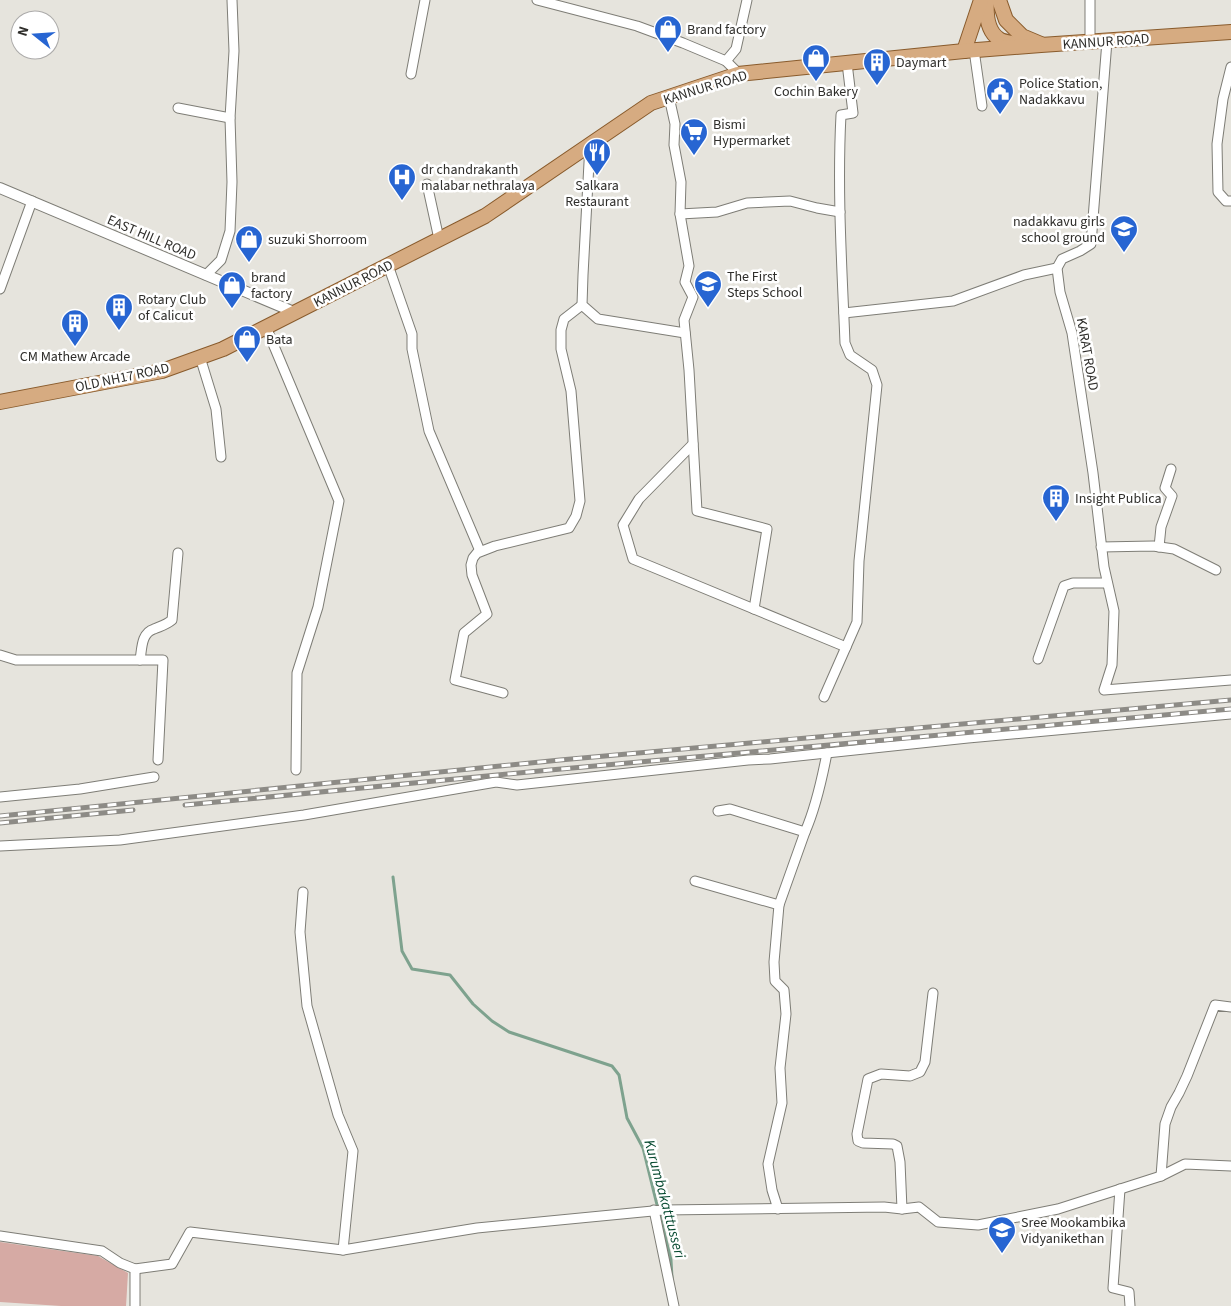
<svg xmlns="http://www.w3.org/2000/svg" width="1231" height="1306" font-family="'Source Sans 3',sans-serif">
<style>
.green{fill:#d6aaa4}
.lines{fill:none;stroke-linecap:round;stroke-linejoin:round}
.stream{stroke:#7ea28e;stroke-width:3}
.minor-casing{stroke:#7e7d76;stroke-width:11}
.tertiary-casing{stroke:#7e7d76;stroke-width:12}
.primary-casing{stroke:#895b2c;stroke-width:16}
.minor{stroke:#fff;stroke-width:9}
.tertiary{stroke:#fff;stroke-width:10}
.primary{stroke:#d6ab81;stroke-width:14}
.rail-casing{stroke:#8d8b86;stroke-width:5}
.rail{stroke:#fff;stroke-width:3;stroke-dasharray:9;stroke-linecap:butt}
.labels{text-anchor:middle;stroke-width:5;stroke-linejoin:round;paint-order:stroke}
.poi-label{font-size:14px;fill:#2f2e2b;stroke:#fff;text-anchor:start}
.street-label{font-size:14px;fill:#2f2e2b;stroke:#fff}
.water-label{font-size:15px;font-style:italic;fill:#06492f;stroke:#fff}
</style>
<rect width="100%" height="100%" fill="#e6e4dd"/>
<polygon class="green" points="0,1242 98,1256 128,1273 126,1306 61,1306 0,1302"/>
<g class="lines">
<g class="stream">
<polyline points="393,877 402,951 412,969 450,975 473,1004 492,1021 509,1032 612,1066 619,1075 627,1118 643,1148 658,1209"/>
<polyline points="660,1216 671,1260 672,1278"/>
</g>
<g class="minor-casing">
<g id="minor">
<polyline points="537,0 637,26 683,43 726,61 736,71 738,74"/>
<polyline points="1107,41 1091,244 1080,251 1062,259 1057,268 1060,292 1072,333 1093,473 1104,567 1114,611 1112,665 1104,690 1231,680"/>
<polyline points="1090,42 1090,0"/>
<polyline points="974,50 982,106"/>
<polyline points="726,61 736,49 747,0"/>
<polyline points="1231,67 1223,99 1217,144 1218,192 1226,201 1231,201"/>
<polyline points="411,74 425,0"/>
<polyline points="669,97 675,124 674,145 681,182 680,214 689,266 685,282 693,297 684,320 689,370 697,511 767,529 754,609"/>
<polyline points="178,108 230,118"/>
<polyline points="590,144 583,275 582,305 598,319 685,333"/>
<polyline points="427,184 439,239"/>
<polyline points="680,214 717,212 747,203 790,201 817,208 840,212"/>
<polyline points="388,265 412,334 412,349 429,431 480,551"/>
<polyline points="206,275 221,260 230,231 232,182 230,118 234,51 232,0"/>
<polyline points="0,289 32,201"/>
<polyline points="844,313 953,301 1024,275 1057,268"/>
<polyline points="266,327 339,501 318,607 297,673 296,770"/>
<polyline points="200,357 216,409 221,457"/>
<polyline points="693,444 639,499 623,525 633,559 846,647"/>
<polyline points="1101,547 1153,546 1174,549 1216,570"/>
<polyline points="1159,547 1161,527 1172,496 1165,488 1171,469"/>
<polyline points="0,655 16,660 163,660 158,760"/>
<polyline points="1038,659 1064,586 1073,583 1107,583"/>
<path d="M 140,660 C 142,649 141,633 154,629 C 161,626 166,625 172,620 L 178,553"/>
<polyline points="503,693 455,680 464,633 487,614 472,575 471,565 473,558 477,553 495,546 569,528 576,516 580,501 571,391 561,349 561,330 564,319 582,305"/>
<path d="M 824,697 L 857,622 L 859,561 L 877,385 L 872,370 L 850,355 L 845,343 C 842,267 837,191 841,115 L 853,113 L 847,63"/>
<polyline points="0,797 80,789 154,777"/>
<polyline points="718,811 730,809 805,832 779,905 774,962 775,981 784,990 786,1014 780,1068 782,1103 768,1164 772,1190 778,1209"/>
<path d="M 805,832 C 816,807 822,779 827,753"/>
<polyline points="0,846 120,840 304,815 496,782 517,785 748,760 770,759 968,738 1231,714"/>
<polyline points="695,881 779,905"/>
<polyline points="303,892 300,932 307,1006 338,1115 353,1151 343,1250"/>
<polyline points="1161,1176 1165,1124 1171,1107 1179,1093 1187,1076 1215,1005 1231,1007"/>
<polyline points="1120,1189 1113,1288 1129,1292 1130,1306"/>
<polyline points="902,1209 900,1162 897,1146 893,1144 863,1143 858,1141 857,1134 868,1079 881,1074 910,1076 920,1072 925,1062 933,993"/>
<polyline points="654,1210 674,1306"/>
<polyline points="0,1236 102,1251 120,1263 135,1269 135,1306"/>
<polyline points="135,1269 172,1264 190,1232 343,1250 477,1228 663,1210 884,1207 902,1209 919,1207 938,1222 978,1225 1058,1209 1161,1176 1185,1164 1231,1166"/>
</g>
</g>
<g class="tertiary-casing">
<polyline id="tertiary" points="0,188 294,312"/>
</g>
<g class="primary-casing">
<g id="primary">
<path d="M 987,0 C 986,13 987,31 999,39 C 1003,42 1010,42 1015,44"/>
<polyline points="999,0 1006,20 1022,36 1041,44"/>
<polyline points="964,51 981,0"/>
<polyline points="0,402 162,371 223,349 485,216 651,103 738,74 964,51 1041,45 1231,32"/>
</g>
</g>
<use href="#minor" class="minor"/>
<use href="#tertiary" class="tertiary"/>
<use href="#primary" class="primary"/>
<g class="rail-casing">
<g id="rail">
<polyline points="185,805 550,770 1231,709"/>
<polyline points="0,816 560,760 1231,700"/>
<polyline points="0,823 133,810"/>
</g>
</g>
<use href="#rail" class="rail"/>
</g>
<defs>
<g id="shop-pin" transform="scale(1.4375)"><path d="M0 17L-7.5 6A9.5 9.5 0 1 1 7.5 6Z" fill="#2765d2" stroke="#fff"/><path d="M-5-2.5h2.3a2.7 3.5 0 0 1 5.4 0H5L5.5 6h-11ZM-1.5-2.5h3a1.5 2.3 0 0 0-3 0Z" fill="#fff"/></g>
<g id="building-pin" transform="scale(1.4375)"><path d="M0 17L-7.5 6A9.5 9.5 0 1 1 7.5 6Z" fill="#2765d2" stroke="#fff"/><path d="M-4-6H4V6H1V3H-1V6H-4ZM-2.5-4.3h1.7v1.8h-1.7ZM.8-4.3h1.7v1.8H.8ZM-2.5-1h1.7V.8h-1.7ZM.8-1h1.7V.8H.8Z" fill="#fff"/></g>
<g id="civic-pin" transform="scale(1.4375)"><path d="M0 17L-7.5 6A9.5 9.5 0 1 1 7.5 6Z" fill="#2765d2" stroke="#fff"/><path d="M-.6-6.5H3V-4.5H.6V-3L4-1V1h2V6H-6V1h2V-1L-.6-3ZM-1.2 2.5V6h2.4V2.5Z" fill="#fff"/></g>
<g id="supermarket-pin" transform="scale(1.4375)"><path d="M0 17L-7.5 6A9.5 9.5 0 1 1 7.5 6Z" fill="#2765d2" stroke="#fff"/><path d="M-6-5.5h2.5l.6 2H6L4.5 2H-2.5L-4.4-4H-6ZM-1.5 3.2a1.3 1.3 0 1 0 .1 0ZM3 3.2a1.3 1.3 0 1 0 .1 0Z" fill="#fff"/></g>
<g id="restaurant-pin" transform="scale(1.4375)"><path d="M0 17L-7.5 6A9.5 9.5 0 1 1 7.5 6Z" fill="#2765d2" stroke="#fff"/><path d="M-5-6h1v4h1v-4h1v4h1v-4h1v5L-1.5 .5V6h-2V.5L-5-1ZM5-6V6H3V1.5H1.5Q1.5-4 5-6Z" fill="#fff"/></g>
<g id="hospital-pin" transform="scale(1.4375)"><path d="M0 17L-7.5 6A9.5 9.5 0 1 1 7.5 6Z" fill="#2765d2" stroke="#fff"/><path d="M-5-5h3v3.5h4V-5h3V5h-3V1.5h-4V5h-3Z" fill="#fff"/></g>
<g id="school-pin" transform="scale(1.4375)"><path d="M0 17L-7.5 6A9.5 9.5 0 1 1 7.5 6Z" fill="#2765d2" stroke="#fff"/><path d="M0-5L7-2L0 1L-7-2ZM-4 1L0 2.5L4 1V4Q0 6-4 4Z" fill="#fff"/></g>
</defs>
<g fill-rule="evenodd">
<use href="#shop-pin" x="668" y="29"/>
<use href="#shop-pin" x="816" y="58"/>
<use href="#building-pin" x="877" y="62"/>
<use href="#civic-pin" x="1000" y="91"/>
<use href="#supermarket-pin" x="694" y="132"/>
<use href="#restaurant-pin" x="597" y="152"/>
<use href="#hospital-pin" x="402" y="177"/>
<use href="#school-pin" x="1124" y="229"/>
<use href="#shop-pin" x="249" y="239"/>
<use href="#school-pin" x="708" y="284"/>
<use href="#shop-pin" x="232" y="285"/>
<use href="#building-pin" x="119" y="307"/>
<use href="#building-pin" x="75" y="323"/>
<use href="#shop-pin" x="247" y="339"/>
<use href="#building-pin" x="1056" y="498"/>
<use href="#school-pin" x="1002" y="1230"/>
</g>
<g class="labels">
<g class="poi-label">
<text x="687" y="34">Brand factory</text>
<text x="896" y="67">Daymart</text>
<text x="1019" y="88">Police Station,<tspan x="1019" dy="16">Nadakkavu</tspan></text>
<text x="816" y="96" text-anchor="middle">Cochin Bakery</text>
<text x="713" y="129">Bismi<tspan x="713" dy="16">Hypermarket</tspan></text>
<text x="421" y="174">dr chandrakanth<tspan x="421" dy="16">malabar nethralaya</tspan></text>
<text x="597" y="190" text-anchor="middle">Salkara<tspan x="597" dy="16">Restaurant</tspan></text>
<text x="1105" y="226" text-anchor="end">nadakkavu girls<tspan x="1105" dy="16">school ground</tspan></text>
<text x="268" y="244">suzuki Shorroom</text>
<text x="727" y="281">The First<tspan x="727" dy="16">Steps School</tspan></text>
<text x="251" y="282">brand<tspan x="251" dy="16">factory</tspan></text>
<text x="138" y="304">Rotary Club<tspan x="138" dy="16">of Calicut</tspan></text>
<text x="266" y="344">Bata</text>
<text x="75" y="361" text-anchor="middle">CM Mathew Arcade</text>
<text x="1075" y="503">Insight Publica</text>
<text x="1021" y="1227">Sree Mookambika<tspan x="1021" dy="16">Vidyanikethan</tspan></text>
</g>
<g class="street-label">
<text transform="translate(1106 41) rotate(-4)" y="5">KANNUR ROAD</text>
<text transform="translate(705 87) rotate(-17)" y="5">KANNUR ROAD</text>
<text transform="translate(152 237) rotate(23)" y="5">EAST HILL ROAD</text>
<text transform="translate(353 283) rotate(-27)" y="5">KANNUR ROAD</text>
<text transform="translate(1088 354) rotate(80)" y="5">KARAT ROAD</text>
<text transform="translate(122 377) rotate(-12)" y="5">OLD NH17 ROAD</text>
</g>
<g class="water-label">
<text transform="translate(665 1199) rotate(75)" y="5">Kurumbakatttusseri</text>
</g>
</g>
<g transform="translate(35 35) rotate(287)"><circle r="24" fill="#ffffff" stroke="#acabaa"/>
<path d="M0-4L9 19L0 12L-9 19Z" fill="#2765d2"/>
<text y="-8" font-size="14" font-weight="bold" text-anchor="middle" fill="#2f2e2b">N</text>
</g>
</svg>
